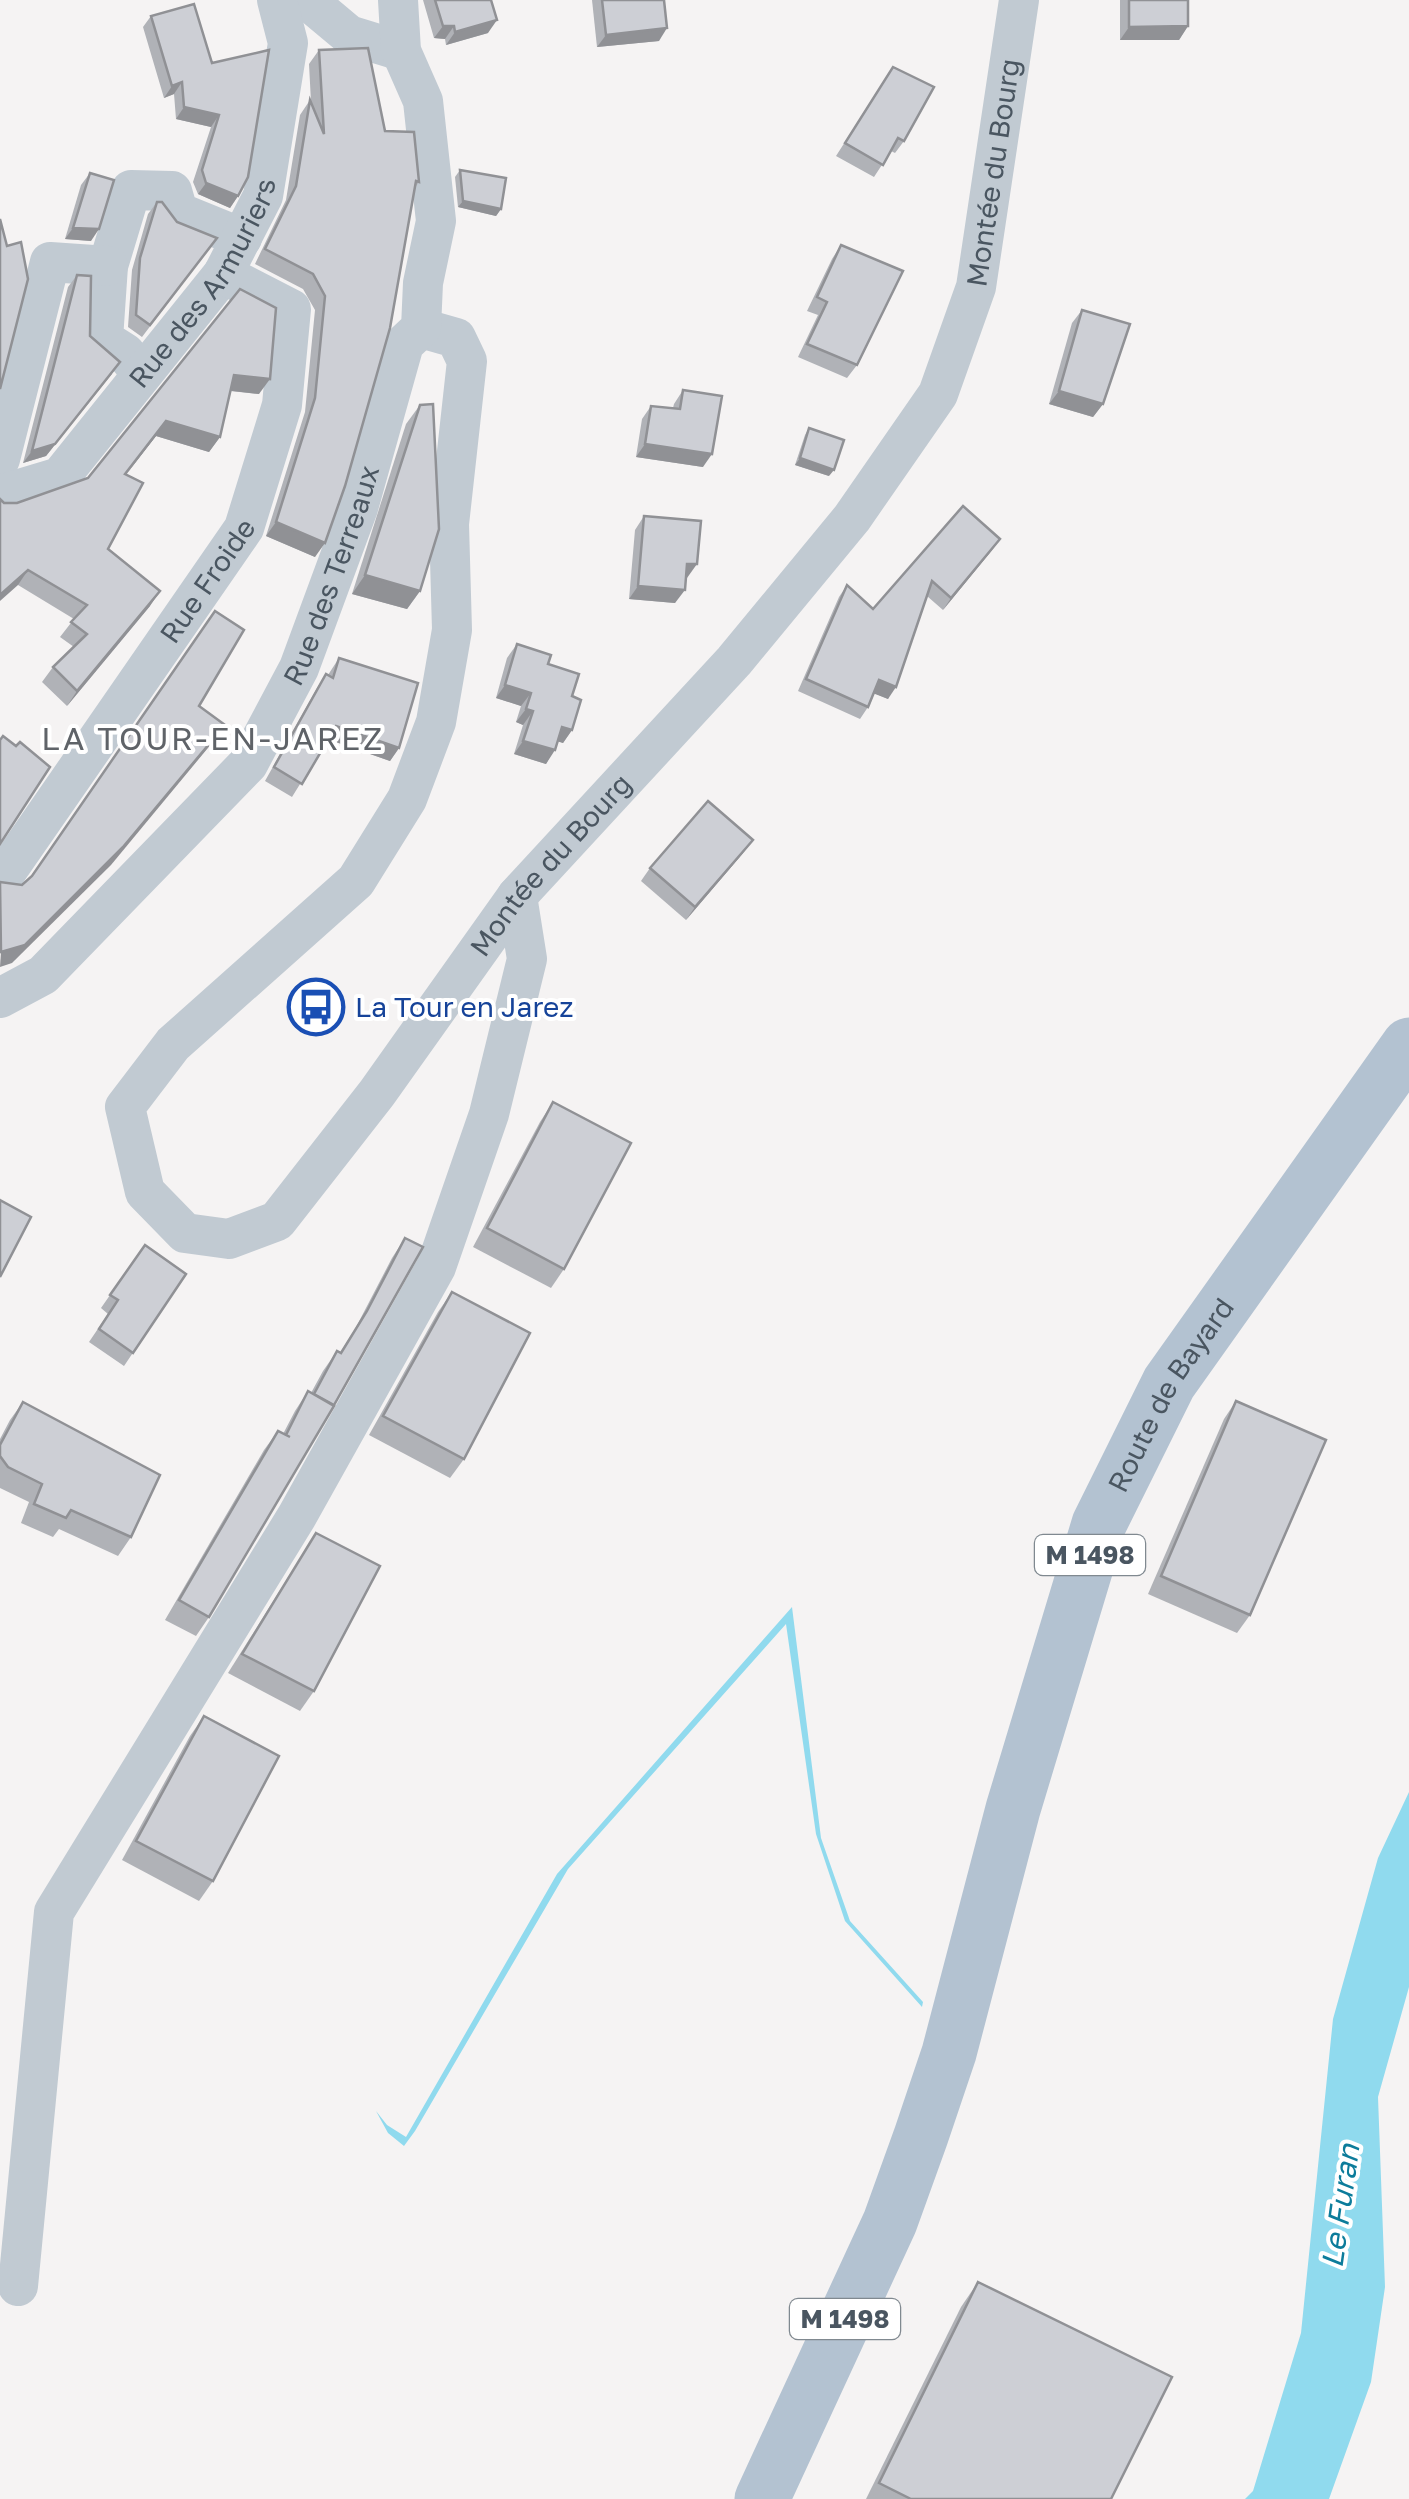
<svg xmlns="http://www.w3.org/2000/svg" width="1409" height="2499" font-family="'Golos Text',sans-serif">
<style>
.water{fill:#90daee}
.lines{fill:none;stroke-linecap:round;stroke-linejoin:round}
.street{stroke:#c1cad2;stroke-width:40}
.primary{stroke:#b3c2d1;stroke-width:55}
.wall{fill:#b0b2b7}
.shaded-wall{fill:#909195}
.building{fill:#cdcfd5;stroke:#909195;stroke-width:2.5}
.labels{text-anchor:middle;stroke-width:8;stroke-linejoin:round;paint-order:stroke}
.shield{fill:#fff;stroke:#808990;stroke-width:2.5}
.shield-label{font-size:25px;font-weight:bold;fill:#4a5661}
.street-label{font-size:28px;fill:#4a5661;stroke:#fff}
.transit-label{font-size:28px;fill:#164399;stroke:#fff;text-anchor:start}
.water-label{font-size:30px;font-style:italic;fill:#0c7c9b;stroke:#fff}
.quarter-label{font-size:32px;letter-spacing:2.5px;fill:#5f6368;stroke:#fff}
</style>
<rect width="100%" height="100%" fill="#f5f3f3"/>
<g class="water">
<polygon points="792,1607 821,1838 850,1921 923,2002 922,2007 845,1921 816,1834 786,1624 568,1869 415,2131 404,2146 388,2133 376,2111 387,2125 406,2137 557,1874"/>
<polygon points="1409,1792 1409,1987 1378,2097 1385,2287 1371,2382 1329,2499 1245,2499 1253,2491 1301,2333 1333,2019 1378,1858"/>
</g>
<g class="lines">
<g class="street">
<polyline points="307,0 349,35 401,51"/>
<path id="s1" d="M 421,328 L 456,338 L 467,361 L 449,524 L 452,630 L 436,722 L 407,799 L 356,881 L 173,1044 L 125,1107 L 145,1192 L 185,1233 L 229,1239 L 277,1221 L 377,1093 L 517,896 L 734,661 L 852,518 L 938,394 L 976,287 L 1019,0"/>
<polyline points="142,374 125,353 103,339 108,266 131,190 172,191 178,212 242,238"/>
<polyline points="0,459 50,262 108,266"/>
<path id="s2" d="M 0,495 L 60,477 L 223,274 L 263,196 L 288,43 L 277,0"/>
<path id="s3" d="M 0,881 L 244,528 L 282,405 L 291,309 L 223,274"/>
<path id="s4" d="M 0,998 L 43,975 L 248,764 L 299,668 L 358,508 L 404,344 L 421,328 L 423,283 L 436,221 L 423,101 L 401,51 L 398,0"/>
<polyline points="18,2286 54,1912 297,1516 436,1267 489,1114 527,959 517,896"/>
</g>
<path class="primary" id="s5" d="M 762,2499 L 890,2222 L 921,2136 L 949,2053 L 1013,1809 L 1099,1524 L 1169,1383 L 1409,1045"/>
</g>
<g class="wall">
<polygon points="423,0 491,0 488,33 446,45 445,39 434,38"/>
<polygon points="592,0 664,0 659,41 597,47"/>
<polygon points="1120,0 1188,0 1188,26 1179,40 1120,40"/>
<polygon points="194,4 238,196 230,208 198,194 193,182 211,127 176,119 174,94 164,98 143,27 151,16"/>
<polygon points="319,50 385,131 419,182 414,189 315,557 266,536 305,412 315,310 303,289 255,264 286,200 300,115 310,100 311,102 309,64"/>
<polygon points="893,67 904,141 895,153 891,151 874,177 836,156"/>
<polygon points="460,170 501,209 496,216 458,207 455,177"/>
<polygon points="90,173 91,241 65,239 81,185"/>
<polygon points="157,202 177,222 217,238 142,337 128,327 132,270 148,214"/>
<polygon points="841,245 857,365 847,378 798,357 818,315 807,311 832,259"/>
<polygon points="77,275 90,336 112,374 46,456 23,463 68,287"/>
<polygon points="240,289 259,394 230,391 220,437 209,452 156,436 126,474 108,549 150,606 67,706 42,682 53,667 74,647 60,637 74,619 18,585 4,503 17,503 88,478"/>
<polygon points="1082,310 1103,404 1093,417 1049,404 1072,323"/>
<polygon points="683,390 703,467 636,457 642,419 651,406 673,408 674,404"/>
<polygon points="420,405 420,591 407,609 352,594 406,424"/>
<polygon points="809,428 829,476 795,465 805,435"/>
<polygon points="644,516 687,578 686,578 675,603 629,599 635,530"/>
<polygon points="992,550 943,610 927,596 888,699 874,693 868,707 860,719 798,691 839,597 847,585 873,609"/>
<polygon points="517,644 548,664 572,696 572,730 563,743 558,741 546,764 514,754 523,725 516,722 521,706 496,698 507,658"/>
<polygon points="339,658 399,748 390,761 328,739 292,797 265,781 317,688 326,674 328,675"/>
<polygon points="743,853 686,920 641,881 650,868"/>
<polygon points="553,1102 564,1269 551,1288 473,1247 540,1122"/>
<polygon points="405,1238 209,1617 196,1636 165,1620 264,1450 278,1431 283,1434 295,1411 308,1391 311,1393 323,1371 337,1351 340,1353 354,1331 392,1258"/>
<polygon points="145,1245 186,1274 124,1366 89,1342 108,1314 101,1308"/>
<polygon points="452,1292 464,1459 450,1478 369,1435 438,1312"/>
<polygon points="1236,1401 1250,1615 1237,1633 1148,1594 1224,1419"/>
<polygon points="23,1402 131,1537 118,1556 59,1529 53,1537 21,1523 29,1502 0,1488 0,1439 10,1420"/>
<polygon points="316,1533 314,1691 300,1711 228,1673"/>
<polygon points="204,1716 213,1881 199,1901 122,1860 190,1736"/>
<polygon points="978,2282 1111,2499 866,2499 961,2307"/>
</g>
<g class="shaded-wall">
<polygon points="497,20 488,33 446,45 455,32"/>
<polygon points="443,26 454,26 445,39 434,38"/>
<polygon points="1188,26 1179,40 1120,40 1129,27"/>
<polygon points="667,28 659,41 597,47 606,35"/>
<polygon points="182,82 174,94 164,98 172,86"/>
<polygon points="184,107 219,115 211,127 176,119"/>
<polygon points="206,183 238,196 230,208 198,194"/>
<polygon points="463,201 501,209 496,216 458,207"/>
<polygon points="73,228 99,229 91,241 65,239"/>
<polygon points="120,362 46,456 23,463 32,451"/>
<polygon points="234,375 270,379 259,394 224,390"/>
<polygon points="1059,391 1103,404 1093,417 1049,404"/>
<polygon points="166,421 220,437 209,452 156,436 115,489"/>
<polygon points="645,444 712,454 703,467 636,457"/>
<polygon points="800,458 834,470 829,476 795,465"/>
<polygon points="276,522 325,543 315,557 266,536"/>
<polygon points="1000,539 992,550 943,610 951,598"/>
<polygon points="687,564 697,564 687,578 677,577"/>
<polygon points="28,570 18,585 0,601 0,595"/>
<polygon points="365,575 420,591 407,609 352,594"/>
<polygon points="638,586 685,590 675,603 629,599"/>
<polygon points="160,591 150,606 67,706 77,691"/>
<polygon points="879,680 896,687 888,699 870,692"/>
<polygon points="505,685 531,693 521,706 496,698"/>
<polygon points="526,709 533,711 523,725 516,722"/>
<polygon points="225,725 212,743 111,865 12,963 0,967 1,952"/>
<polygon points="336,726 399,748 390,761 327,739"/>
<polygon points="562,727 572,730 563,743 553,740"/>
<polygon points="523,741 555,750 546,764 514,754"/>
<polygon points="753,840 743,853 686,920 695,907"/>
</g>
<g class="building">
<polygon points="435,0 491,0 497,20 455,32 454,26 443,26"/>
<polygon points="602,0 664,0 667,28 606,35"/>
<polygon points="1129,0 1188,0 1188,26 1129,27"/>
<polygon points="194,4 212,63 269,50 248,177 238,196 206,183 202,170 219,115 184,107 182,82 172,86 151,16"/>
<polygon points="368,48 385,131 414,132 419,182 416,181 390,328 345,486 325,543 276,522 315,398 325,296 313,274 265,249 296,186 310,100 324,134 319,50"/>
<polygon points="893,67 934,87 904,141 898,138 883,165 845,143"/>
<polygon points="460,170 506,178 501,209 463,201"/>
<polygon points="90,173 114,180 99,229 73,228"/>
<polygon points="157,202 162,202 177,222 217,238 150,325 136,315 140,258"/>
<polygon points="0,219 7,246 21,242 28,279 0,389"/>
<polygon points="841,245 903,271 857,365 807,344 827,302 817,297"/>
<polygon points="77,275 91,276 90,336 120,362 55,444 32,451"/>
<polygon points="240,289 276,308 270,379 234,375 220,437 166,421 125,474 143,483 108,549 160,591 77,691 53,667 87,634 71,622 87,605 28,570 0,595 0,499 4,503 17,503 88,478"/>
<polygon points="1082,310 1130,324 1103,404 1059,391"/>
<polygon points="683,390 722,396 712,454 645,444 651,406 680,409"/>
<polygon points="433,404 439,529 420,591 365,575 420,405"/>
<polygon points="809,428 844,440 834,470 800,458"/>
<polygon points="963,506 1000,539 951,598 932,581 896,687 879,680 868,707 806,679 847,585 873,609"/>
<polygon points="644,516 701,521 697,564 687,564 685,590 638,586"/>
<polygon points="215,611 244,630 199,706 225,725 123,847 25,945 1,952 0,882 22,885 32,876"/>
<polygon points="517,644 551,655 548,664 579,674 572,696 581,700 572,730 562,727 555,750 523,741 533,711 526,709 531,693 505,685"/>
<polygon points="339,658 418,683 399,748 336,726 302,784 274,767 326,674 333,678"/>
<polygon points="3,736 16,746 20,742 50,767 0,844 0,740"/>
<polygon points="708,801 753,840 695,907 650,868"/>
<polygon points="553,1102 631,1143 564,1269 487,1228"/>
<polygon points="0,1200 31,1217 0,1277"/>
<polygon points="405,1238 423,1247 334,1405 314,1394 337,1351 341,1353 367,1311"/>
<polygon points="145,1245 186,1274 133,1353 99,1329 118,1300 110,1295"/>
<polygon points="452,1292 530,1333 464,1459 383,1416"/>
<polygon points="308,1391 334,1406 209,1617 179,1600 278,1431 290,1437 286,1435"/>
<polygon points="1236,1401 1326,1440 1250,1615 1161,1576"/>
<polygon points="23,1402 160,1475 131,1537 71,1510 66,1518 34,1504 42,1484 8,1467 0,1456 0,1445"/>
<polygon points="316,1533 380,1566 314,1691 242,1654"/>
<polygon points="204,1716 279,1756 213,1881 136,1841"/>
<polygon points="978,2282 1172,2377 1111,2499 911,2499 879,2483"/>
</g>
<defs>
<g id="bus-ring" transform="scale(2.875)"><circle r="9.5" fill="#fff" stroke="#1a4fb4" stroke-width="1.5"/><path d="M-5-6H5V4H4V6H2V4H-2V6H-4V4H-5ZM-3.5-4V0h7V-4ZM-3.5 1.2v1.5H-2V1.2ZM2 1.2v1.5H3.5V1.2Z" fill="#1a4fb4"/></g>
</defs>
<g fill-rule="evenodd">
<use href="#bus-ring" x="316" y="1007"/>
</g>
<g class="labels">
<g class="shield">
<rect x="1035" y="1535" width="110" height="40" rx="8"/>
<rect x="790" y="2299" width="110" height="40" rx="8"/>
</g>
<g class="shield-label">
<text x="1090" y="1564">M 1498</text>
<text x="845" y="2328">M 1498</text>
</g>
<g class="street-label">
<text dy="10" stroke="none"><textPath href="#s1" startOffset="2458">Montée du Bourg</textPath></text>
<text dy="10" stroke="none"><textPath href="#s2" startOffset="305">Rue des Armuriers</textPath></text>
<text dy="10" stroke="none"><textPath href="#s4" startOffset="550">Rue des Terreaux</textPath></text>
<text dy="10" stroke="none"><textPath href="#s3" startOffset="365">Rue Froide</textPath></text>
<text dy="10" stroke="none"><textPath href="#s1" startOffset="1618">Montée du Bourg</textPath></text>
<text dy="10" stroke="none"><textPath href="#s5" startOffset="1182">Route de Bayard</textPath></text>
</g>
<g class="transit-label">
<text x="355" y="1017">La Tour en Jarez</text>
</g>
<g class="water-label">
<text transform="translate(1341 2206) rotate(-82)" y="10">Le Furan</text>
</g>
<g class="quarter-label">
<text x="213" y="750">LA TOUR-EN-JAREZ</text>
</g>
</g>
</svg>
